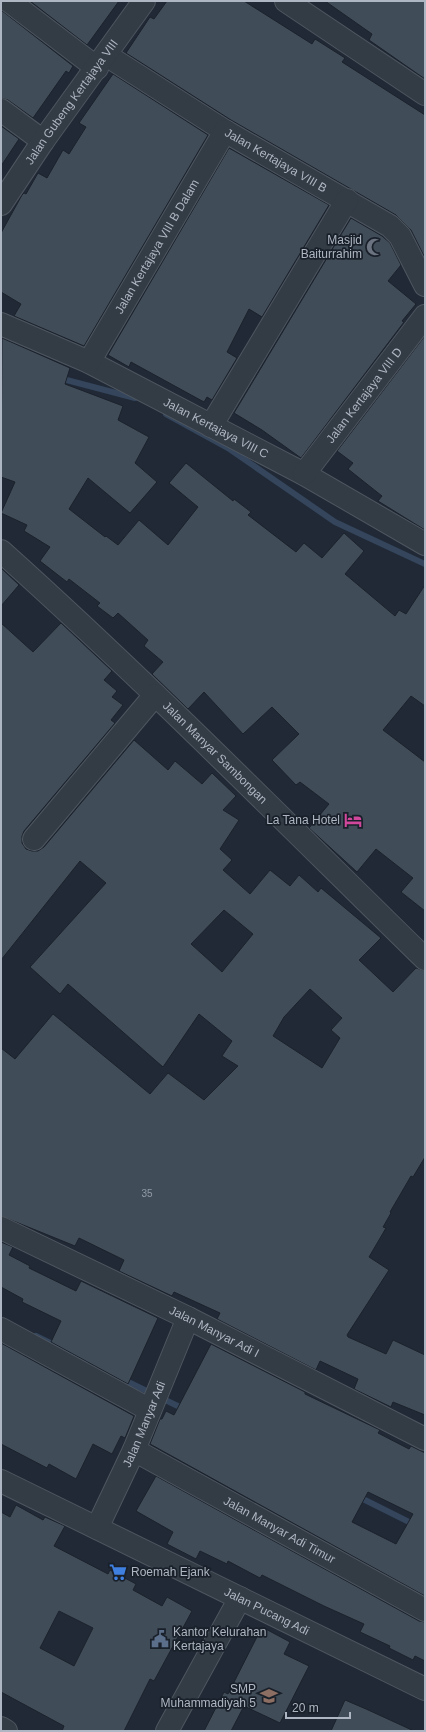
<svg xmlns="http://www.w3.org/2000/svg" width="426" height="1732" font-family="Arial,sans-serif">
<style>
.lines{fill:none;stroke-linecap:round;stroke-linejoin:round}
.stream{stroke:#34455c;stroke-width:6}
.building{fill:#414c59;stroke:#1b222c;fill-rule:evenodd}
.minor-casing{stroke:#4e5660;stroke-width:24}
.minor{stroke:#333b45;stroke-width:22}
.labels{text-anchor:middle;stroke-width:3.5;stroke-linejoin:round;paint-order:stroke}
.number-label{font-size:10px;fill:#929ca8}
.street-label{font-size:12px;fill:#adb6c2;stroke:#19202a}
.poi-label{font-size:12px;fill:#adb6c2;stroke:#19202a;text-anchor:end}
</style>
<rect width="100%" height="100%" fill="#202935"/>
<g class="lines">
<g class="stream">
<polyline points="59,378 135,398"/>
<polyline points="166,414 228,448 335,522 425,564"/>
<polyline points="36,1336 87,1361"/>
<polyline points="122,1379 186,1410"/>
<polyline points="357,1496 425,1530"/>
</g>
</g>
<g class="building">
<polygon points="30,1 119,1 87,45"/>
<polygon points="167,1 244,1 312,44 315,39 345,58 342,62 425,115 425,258 411,230 396,215 231,120 126,53 150,17 154,19"/>
<polygon points="325,1 425,1 425,79 369,40 372,34"/>
<polygon points="1,10 73,66 69,73 66,71 33,118 8,100 1,98"/>
<polygon points="113,74 208,135 84,346 14,316 21,304 1,292 1,233 22,195 24,193 26,194 38,173 47,178 63,150 69,154 86,127 79,123"/>
<polygon points="1,126 19,139 1,166"/>
<polygon points="229,148 329,205 262,317 249,309 227,352 237,358 212,400 207,397 204,402 131,362 129,367 108,355"/>
<polygon points="351,218 382,236 390,243 401,265 388,281 416,304 402,321 404,322 301,458 262,430 234,413"/>
<polygon points="424,337 425,338 425,530 378,501 382,496 348,469 353,463 337,451"/>
<polygon points="2,338 70,368 65,384 123,406 118,420 149,437 135,463 157,482 130,513 88,478 69,509 105,537 106,536 118,545 139,520 168,545 198,507 169,483 186,463 233,501 234,499 251,512 248,515 296,552 304,543 322,558 344,533 364,551 345,574 395,616 399,610 406,614 425,585 425,706 411,696 383,730 425,762 425,911 401,892 413,878 376,849 357,872 309,828 329,804 300,782 296,785 272,760 299,734 272,707 243,734 204,692 188,709 152,674 163,662 144,646 148,640 118,613 113,618 97,606 100,603 69,579 67,582 40,561 50,547 24,531 27,525 1,513 15,482 1,477"/>
<polygon points="1,568 19,585 1,606"/>
<path d="M 1,623 L 33,652 L 61,623 L 112,671 L 104,680 L 117,691 L 112,697 L 123,705 L 111,720 L 115,723 L 24,831 L 22,836 L 22,843 L 26,849 L 32,851 L 38,851 L 44,847 L 134,740 L 168,770 L 175,761 L 202,784 L 212,773 L 236,796 L 223,810 L 239,820 L 220,849 L 232,860 L 223,870 L 250,894 L 270,870 L 290,886 L 299,875 L 318,892 L 321,888 L 381,938 L 359,960 L 393,992 L 416,968 L 425,971 L 425,1157 L 413,1177 L 411,1176 L 390,1212 L 391,1213 L 383,1227 L 386,1228 L 369,1257 L 389,1270 L 347,1335 L 348,1337 L 386,1354 L 393,1340 L 425,1355 L 425,1415 L 393,1402 L 391,1407 L 354,1389 L 358,1379 L 320,1361 L 316,1370 L 217,1319 L 220,1313 L 174,1292 L 172,1296 L 119,1271 L 124,1260 L 79,1238 L 75,1246 L 1,1216 L 1,1048 L 15,1059 L 53,1014 L 150,1094 L 168,1073 L 204,1100 L 238,1066 L 222,1056 L 232,1041 L 199,1014 L 163,1067 L 68,984 L 60,994 L 30,967 L 106,883 L 80,861 L 1,960 ZM 224,910 L 253,934 L 222,972 L 191,944 ZM 310,989 L 342,1018 L 331,1030 L 340,1038 L 322,1068 L 273,1036 L 284,1017 Z"/>
<polygon points="1,1242 13,1247 9,1255 30,1266 29,1268 76,1291 81,1281 158,1318 128,1384 51,1342 61,1321 22,1302 23,1299 1,1287"/>
<polygon points="1,1343 134,1416 125,1438 121,1436 112,1454 93,1444 76,1479 49,1464 47,1468 1,1444"/>
<path d="M 211,1344 L 305,1392 L 305,1394 L 380,1430 L 378,1433 L 409,1449 L 411,1446 L 425,1453 L 425,1596 L 150,1444 L 160,1419 L 162,1419 L 166,1411 L 174,1415 ZM 368,1492 L 413,1514 L 396,1544 L 352,1522 Z"/>
<polygon points="156,1476 419,1621 425,1622 425,1661 415,1656 413,1660 389,1648 390,1646 360,1632 364,1624 324,1606 262,1575 260,1578 228,1561 227,1564 200,1551 196,1559 167,1544 173,1532 136,1511"/>
<path d="M 16,1505 L 43,1520 L 45,1517 L 65,1526 L 54,1546 L 108,1574 L 110,1570 L 136,1584 L 133,1590 L 162,1606 L 167,1597 L 192,1611 L 154,1681 L 150,1679 L 124,1731 L 62,1731 L 64,1726 L 1,1692 L 1,1512 L 10,1517 ZM 59,1611 L 93,1628 L 74,1666 L 40,1648 Z"/>
<polygon points="262,1627 290,1642 284,1654 309,1666 280,1723 244,1706 231,1731 204,1731 224,1692 228,1694"/>
<polygon points="345,1700 366,1709 414,1731 331,1731"/>
</g>
<g class="lines">
<g class="minor-casing">
<g id="minor">
<polyline points="9,1 97,68"/>
<polyline points="286,1 425,94"/>
<path id="s1" d="M 106,55 L 225,131 L 390,226 L 400,236 L 425,285"/>
<polyline points="1,110 43,141"/>
<path id="s2" d="M 1,204 L 43,141 L 144,1"/>
<path id="s3" d="M 1,324 L 89,362 L 304,474 L 425,544"/>
<path id="s4" d="M 89,362 L 225,131"/>
<polyline points="211,426 347,200"/>
<path id="s5" d="M 304,474 L 425,316"/>
<path id="s6" d="M 1,551 C 147,682 285,822 425,959"/>
<polyline points="34,839 155,695"/>
<path id="s7" d="M 1,1228 L 188,1318 L 425,1439"/>
<polyline points="1,1329 150,1410"/>
<path id="s8" d="M 134,1450 L 425,1610"/>
<path id="s9" d="M 1,1481 L 425,1689"/>
<path id="s10" d="M 97,1528 L 134,1450 L 188,1318"/>
<polyline points="1,1728 6,1731"/>
<polyline points="167,1731 240,1598"/>
</g>
</g>
<use href="#minor" class="minor"/>
</g>
<defs>
<g id="mosque-bare" transform="scale(1.38)"><path d="M3.5-4.9A6 6 0 1 0 3.5 4.9A5 5 0 1 1 3.5-4.9Z" fill="#6b7280" stroke="#19202a" stroke-width="2.5" paint-order="stroke"/></g>
<g id="hotel-bare" transform="scale(1.38)"><path d="M-6-4.5h1.5V1H6V5H4.5V3h-9V5H-6ZM-4 0a1.8 1.8 0 1 1 3.6 0ZM.5 0V-2.5h3Q6-2.5 6 0Z" fill="#d1479c" stroke="#19202a" stroke-width="2.5" paint-order="stroke"/></g>
<g id="supermarket-bare" transform="scale(1.38)"><path d="M-6-5.5h2.5l.6 2H6L4.5 2H-2.5L-4.4-4H-6ZM-1.5 3.2a1.3 1.3 0 1 0 .1 0ZM3 3.2a1.3 1.3 0 1 0 .1 0Z" fill="#3f7fe0" stroke="#19202a" stroke-width="2.5" paint-order="stroke"/></g>
<g id="civic-bare" transform="scale(1.38)"><path d="M-.6-6.5H3V-4.5H.6V-3L4-1V1h2V6H-6V1h2V-1L-.6-3ZM-1.2 2.5V6h2.4V2.5Z" fill="#5c6f8a" stroke="#19202a" stroke-width="2.5" paint-order="stroke"/></g>
<g id="school-bare" transform="scale(1.38)"><path d="M0-5L7-2L0 1L-7-2ZM-4 1L0 2.5L4 1V4Q0 6-4 4Z" fill="#8d6e63" stroke="#19202a" stroke-width="2.5" paint-order="stroke"/></g>
</defs>
<g fill-rule="evenodd">
<use href="#mosque-bare" x="375" y="247"/>
<use href="#hotel-bare" x="353" y="820"/>
<use href="#supermarket-bare" x="118" y="1572"/>
<use href="#civic-bare" x="160" y="1639"/>
<use href="#school-bare" x="269" y="1696"/>
</g>
<g class="labels">
<g class="number-label">
<text x="147" y="1197">35</text>
</g>
<g class="street-label">
<text dy="4" stroke="none"><textPath href="#s2" startOffset="124">Jalan Gubeng Kertajaya VIII</textPath></text>
<text dy="4" stroke="none"><textPath href="#s1" startOffset="200">Jalan Kertajaya VIII B</textPath></text>
<text dy="4" stroke="none"><textPath href="#s4" startOffset="134">Jalan Kertajaya VIII B Dalam</textPath></text>
<text dy="4" stroke="none"><textPath href="#s5" startOffset="99">Jalan Kertajaya VIII D</textPath></text>
<text dy="4" stroke="none"><textPath href="#s3" startOffset="239">Jalan Kertajaya VIII C</textPath></text>
<text dy="4" stroke="none"><textPath href="#s6" startOffset="294">Jalan Manyar Sambongan</textPath></text>
<text dy="4" stroke="none"><textPath href="#s7" startOffset="237">Jalan Manyar Adi I</textPath></text>
<text dy="4" stroke="none"><textPath href="#s10" startOffset="114">Jalan Manyar Adi</textPath></text>
<text dy="4" stroke="none"><textPath href="#s8" startOffset="166">Jalan Manyar Adi Timur</textPath></text>
<text dy="4" stroke="none"><textPath href="#s9" startOffset="296">Jalan Pucang Adi</textPath></text>
</g>
<g class="poi-label">
<text x="362" y="244">Masjid<tspan x="362" dy="14">Baiturrahim</tspan></text>
<text x="340" y="824">La Tana Hotel</text>
<text x="131" y="1576" text-anchor="start">Roemah Ejank</text>
<text x="173" y="1636" text-anchor="start">Kantor Kelurahan<tspan x="173" dy="14">Kertajaya</tspan></text>
<text x="256" y="1693">SMP<tspan x="256" dy="14">Muhammadiyah 5</tspan></text>
</g>
</g>
<rect width="426" height="1732" fill="none" stroke="#adb6c2" stroke-width="4"/>
<path d="M286 1712v6h64v-6" fill="none" stroke="#adb6c2" stroke-width="2"/>
<text x="292" y="1712" font-size="12" fill="#adb6c2" stroke="#19202a" stroke-width="3" paint-order="stroke">20 m</text>
</svg>
